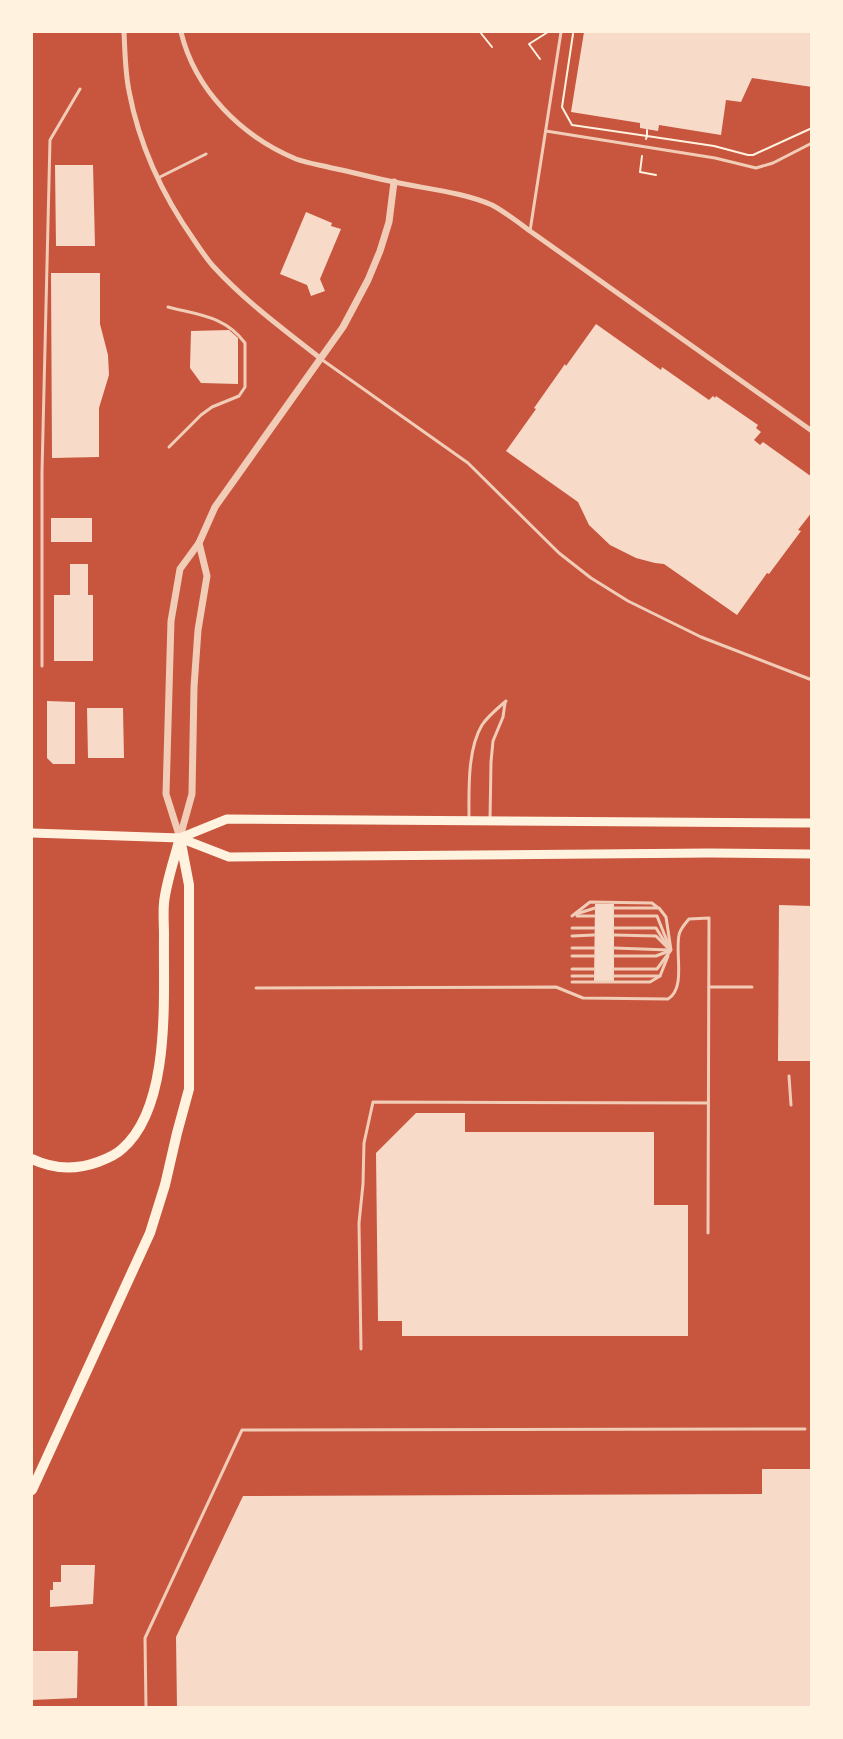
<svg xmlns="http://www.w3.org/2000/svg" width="843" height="1739" font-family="Roboto,sans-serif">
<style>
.building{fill:#f7dbc8}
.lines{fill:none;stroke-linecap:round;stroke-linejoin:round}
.path{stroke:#fff3e0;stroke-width:2}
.service{stroke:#f1ccb7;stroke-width:3}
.minor{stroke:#f1ccb7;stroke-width:5}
.tertiary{stroke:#f1ccb7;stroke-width:7}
.primary{stroke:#fff3e0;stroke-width:9}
.motorway{stroke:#fff3e0;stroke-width:10}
</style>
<rect width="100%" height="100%" fill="#c8553d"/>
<g class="building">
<polygon points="584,32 812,32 812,87 752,78 741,102 726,100 721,135 659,125 658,131 640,128 640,123 571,112"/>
<polygon points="55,165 93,165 95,246 56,246"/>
<polygon points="306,212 332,223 331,226 341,229 320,279 325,291 311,296 307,285 280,274"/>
<polygon points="51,273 100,273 100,324 108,355 109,375 99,408 99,457 52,458"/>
<polygon points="596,324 661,370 662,367 709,400 713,396 715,398 716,396 758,425 756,428 761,432 754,440 760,445 763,442 812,477 812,512 798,530 801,531 769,574 767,573 737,615 664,564 655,563 636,558 610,545 589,525 578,502 506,451 536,409 534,408 565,364 566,366"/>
<polygon points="229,330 238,338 238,384 201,383 190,368 191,331"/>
<rect x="51" y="518" width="41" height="24"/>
<polygon points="70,564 88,564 88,595 93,595 93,661 54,661 54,595 70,595"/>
<polygon points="47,701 75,702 75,764 53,764 47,758"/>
<polygon points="87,708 123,708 124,758 88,758"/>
<polygon points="595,904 614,904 614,981 594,981"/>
<polygon points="779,905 812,906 812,1061 778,1061"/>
<polygon points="416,1113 465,1113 465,1132 654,1132 654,1205 688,1205 688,1336 402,1336 402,1321 378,1321 376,1153"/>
<polygon points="762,1469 812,1469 812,1708 177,1708 176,1637 243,1496 762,1494"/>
<polygon points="61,1565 95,1565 93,1604 50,1607 50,1590 53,1590 53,1582 61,1582"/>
<polygon points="33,1651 78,1651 77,1698 32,1700"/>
</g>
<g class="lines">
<g class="path">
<polyline points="480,32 492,47"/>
<polyline points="573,34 562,107 572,125 647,136 647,130"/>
<polyline points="540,59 529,44 548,32"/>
<polyline points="646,139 647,136 714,146 748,155 753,155 812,128"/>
<polyline points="642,156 640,172 656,175"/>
</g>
<g class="service">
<polyline points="546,131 715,158 756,168 773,163 812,143"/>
<polyline points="158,178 206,154"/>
<polyline points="530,231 561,32"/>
<path d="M 168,307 C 199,315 225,316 245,343 L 245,387 L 239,396 L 212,407 L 201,415 L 169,447"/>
<polyline points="321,359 468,463 559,553 591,578 628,601 701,637 812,680"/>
<polyline points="42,666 42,472 50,140 80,89"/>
<path d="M 469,820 C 469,791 467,750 482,725 C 488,716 498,708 506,701"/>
<polyline points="490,820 491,762 493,741 503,717 505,703"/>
<polyline points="614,908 659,908 666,917 671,950 657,969 614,969"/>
<polyline points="576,914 595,908"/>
<polyline points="572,916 590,902 652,903 657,907"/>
<polyline points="577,916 594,916"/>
<polyline points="614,916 657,916 669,946"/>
<polyline points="572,928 594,928"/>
<polyline points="614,928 656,928 666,944"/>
<polyline points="614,935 656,936 669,949"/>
<polyline points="572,936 594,935"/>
<polyline points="572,948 594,948"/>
<polyline points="614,948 669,950"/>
<polyline points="572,956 594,956"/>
<polyline points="614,956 656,956 669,951"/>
<polyline points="572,969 594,969"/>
<polyline points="572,976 593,976"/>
<polyline points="614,976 660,976 668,956"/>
<polyline points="572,982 650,982 660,976"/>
<polyline points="709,987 752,987"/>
<path d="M 256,988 L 556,987 L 583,998 L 668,999 C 686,988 675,954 679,935 C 680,929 685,924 689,919 L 709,918 L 708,1233"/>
<polyline points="789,1076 791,1105"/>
<polyline points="361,1349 359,1223 363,1184 364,1143 373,1102 707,1103"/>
<polyline points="146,1708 145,1638 242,1430 805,1429"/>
</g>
<g class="minor">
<path d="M 124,32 C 125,51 125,71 129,91 C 139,144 163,196 194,240 C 200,249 206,258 213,266 C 245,301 283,329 320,358"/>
<path d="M 181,32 C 195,90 241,136 296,159 C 307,163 320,165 332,168 C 353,172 373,178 394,182 C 427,189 462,192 492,205 C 505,212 518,222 530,231 L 812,431"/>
</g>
<g class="tertiary">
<polyline points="180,837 192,794 194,687 198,630 207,576 199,543"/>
<polyline points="180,838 166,794 171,621 180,569 199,543 215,507 343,327 368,280 380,251 389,222 394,182"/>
</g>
<g class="primary">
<polyline points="32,833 180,838 229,857 710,853 812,854"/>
<polyline points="180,838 227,819 812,823"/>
</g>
<g class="motorway">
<path d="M 32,1159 C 53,1169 76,1170 98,1162 C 106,1159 116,1155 122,1149 C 172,1106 163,995 164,935 C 164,925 163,914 164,903 C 166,883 174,861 179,841"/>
<polyline points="32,1490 150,1233 165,1185 177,1133 189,1089 189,885 180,838"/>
</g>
</g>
<rect width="843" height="1739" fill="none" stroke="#fff3e0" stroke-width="66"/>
</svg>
